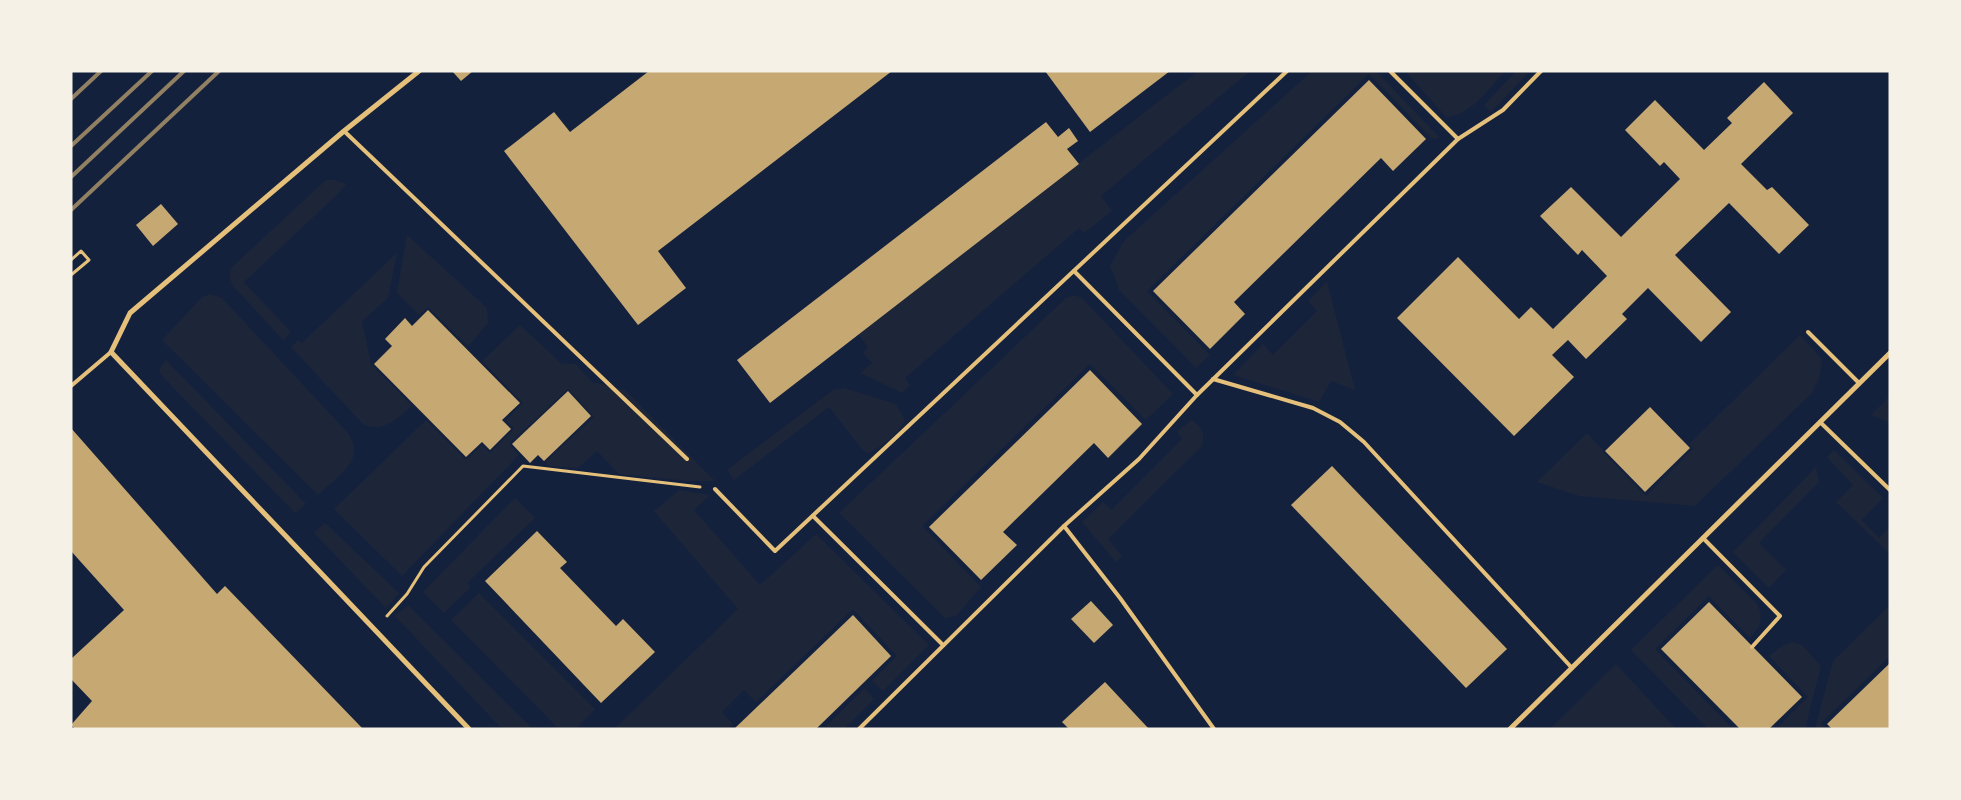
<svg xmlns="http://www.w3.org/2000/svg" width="1961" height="800" font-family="Commissioner,sans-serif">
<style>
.green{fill:#1d2539}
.building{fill:#c6a872}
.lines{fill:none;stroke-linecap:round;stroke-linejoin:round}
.path{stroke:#e5c07b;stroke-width:3}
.service{stroke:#e5c07b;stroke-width:4}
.minor{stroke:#e5c07b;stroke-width:5}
.rail{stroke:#918062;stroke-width:4}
</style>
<rect width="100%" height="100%" fill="#14213d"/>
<g class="green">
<polygon points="1198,71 1250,71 1101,196 1112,211 1084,233 1079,228 905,378 910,385 902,393 860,373 872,363 863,353 868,347 858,334"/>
<polygon points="1312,71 1376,71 1440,138 1432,139 1369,74 1147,291 1210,355 1196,368 1119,290 1110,266 1124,241"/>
<path d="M 1405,71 L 1505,71 C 1488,89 1472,115 1446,117 Z"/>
<polygon points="1516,71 1530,71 1491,112 1484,105"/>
<path d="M 326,180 L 335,180 L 346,184 L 340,192 L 244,282 L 291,332 L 283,340 L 235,288 C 229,280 228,275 233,266 Z"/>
<polygon points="407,235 487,308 488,323 468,346 428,307 419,315 397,293"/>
<path d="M 397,253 L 388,298 L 362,321 L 371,364 L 412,406 C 397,418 384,433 364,425 L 291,347 L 298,340 L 302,343 Z"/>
<polygon points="1327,282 1355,390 1331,381 1319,402 1233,375 1263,344 1273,355 1317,311 1308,301"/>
<path d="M 210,294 L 222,298 L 348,433 C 350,437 354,443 354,448 C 356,467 330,483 318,495 L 162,340 L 202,297 Z"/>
<polygon points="1075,295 1083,299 1173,394 1146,420 1090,364 922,526 981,587 956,616 945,618 839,513 1066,298"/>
<polygon points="520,325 562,364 576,364 592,382 625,390 715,481 688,481 619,474 597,451 578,468 549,466 545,462 594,417 568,389 509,444 519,455 402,576 334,509 426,420 466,460 482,445 490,453 514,429 506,420 523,403 482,361"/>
<polygon points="1800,335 1822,359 1819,378 1812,393 1695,506 1579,496 1537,482 1587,433 1603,450 1602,451 1646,496 1693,449 1689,444"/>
<polygon points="166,360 306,504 295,513 162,376 159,370"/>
<path d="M 844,388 L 896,404 L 905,420 C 901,432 879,450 867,453 L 861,448 L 829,407 L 734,480 L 727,470 L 833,390 Z"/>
<polygon points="1890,396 1890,423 1871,415"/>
<path d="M 1192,420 C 1202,428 1205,433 1202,446 L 1108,539 L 1122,556 L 1116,562 L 1082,522 L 1103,502 L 1112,510 L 1182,439 L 1177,431 Z"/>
<polygon points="1834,450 1883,498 1862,520 1879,538 1890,527 1890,554 1836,502 1853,485 1827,457"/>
<polygon points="1816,467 1819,482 1759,543 1786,570 1769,588 1733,552"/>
<polygon points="679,490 710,495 694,510 760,585 816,534 929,645 883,691 872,681 897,656 853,609 756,702 744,690 722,712 733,724 728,729 614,729 738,609 654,511"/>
<polygon points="515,498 535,518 467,583 471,587 444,613 423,592"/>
<polygon points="325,523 399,593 386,608 314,533"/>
<path d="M 1718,565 L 1757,604 C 1765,618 1760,627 1750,638 L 1709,596 L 1655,649 L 1733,729 L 1708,729 L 1631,650 Z"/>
<polygon points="479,593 595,709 576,729 559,729 451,620"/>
<polygon points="408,605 533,729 502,729 395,616"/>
<polygon points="1890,605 1890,656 1821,723 1826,729 1815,729 1833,661"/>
<polygon points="1792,642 1802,645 1821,666 1805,729 1776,729 1808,697 1769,656 1782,646"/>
<polygon points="1616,664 1676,729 1550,729"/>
<polygon points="865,688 874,699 844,729 823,729"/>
</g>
<g class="building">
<polygon points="452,71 473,71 461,81"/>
<polygon points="649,71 892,71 658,251 686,288 638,325 504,151 554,112 570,132"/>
<polygon points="1045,71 1170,71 1090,132"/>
<polygon points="1369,80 1426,139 1393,171 1381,158 1234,302 1245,314 1210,349 1153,291"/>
<polygon points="1764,82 1793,113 1741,164 1767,190 1772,187 1809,225 1779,254 1729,203 1675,255 1731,312 1701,342 1648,288 1622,314 1627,319 1586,359 1568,340 1552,355 1574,377 1514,436 1397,318 1458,257 1519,319 1531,307 1553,329 1607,276 1582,250 1578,255 1540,216 1571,187 1621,237 1680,179 1664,162 1660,166 1625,130 1655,100 1704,150 1732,123 1727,118"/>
<polygon points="1046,122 1058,137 1069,128 1078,141 1067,149 1079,164 770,403 737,360"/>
<polygon points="161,204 178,224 153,246 136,225"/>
<polygon points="428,310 520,403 502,420 511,429 490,450 482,442 466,457 374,364 392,346 385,339 405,318 412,326"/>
<polygon points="1090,370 1142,424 1108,458 1094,443 1003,532 1017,545 981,580 929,527"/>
<polygon points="568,391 591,416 544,461 538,455 530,463 512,444"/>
<polygon points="1650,407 1690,448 1645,492 1605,451"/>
<polygon points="71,428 217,594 225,586 363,729 75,729 71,725 92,701 71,679 71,659 124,610 71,551"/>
<polygon points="1332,466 1507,649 1466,688 1291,505"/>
<polygon points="537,531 567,562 560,568 616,626 623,619 655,652 601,703 485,581"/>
<polygon points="1091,601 1113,625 1094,643 1071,619"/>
<polygon points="1709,602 1802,697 1769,729 1740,729 1661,649"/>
<polygon points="853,615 891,656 816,729 734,729"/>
<polygon points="1890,663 1890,729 1832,729 1827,724"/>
<polygon points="1105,682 1149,729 1069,729 1062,722"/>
</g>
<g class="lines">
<g class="path">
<polyline points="71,260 81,251 89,260 71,275"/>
<polyline points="387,616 407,594 424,567 523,466 700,487"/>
</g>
<g class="service">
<polyline points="1390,71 1458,139"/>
<polyline points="344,131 687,459"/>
<polyline points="1074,271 1197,395"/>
<polyline points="1808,332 1859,383"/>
<polyline points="1213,379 1313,408 1340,422 1364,442 1572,668"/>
<polyline points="71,386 111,352"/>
<polyline points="1820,422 1890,490"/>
<polyline points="715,489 775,551 1287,71"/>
<polyline points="813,516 943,645"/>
<polyline points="1064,526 1120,598 1214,729"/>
<polyline points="1703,538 1780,616 1752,647"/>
<polyline points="859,729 1064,526 1139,459 1197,395 1458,139 1503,110 1541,71"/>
</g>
<g class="minor">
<polyline points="419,71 344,131 130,313 111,352 469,729"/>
<polyline points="1510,729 1890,353"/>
</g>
<g class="rail">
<polyline points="71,99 101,71"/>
<polyline points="71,146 152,71"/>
<polyline points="71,177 184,71"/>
<polyline points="71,210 219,71"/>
</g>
</g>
<rect width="1961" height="800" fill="none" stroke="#f6f1e7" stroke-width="145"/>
</svg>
